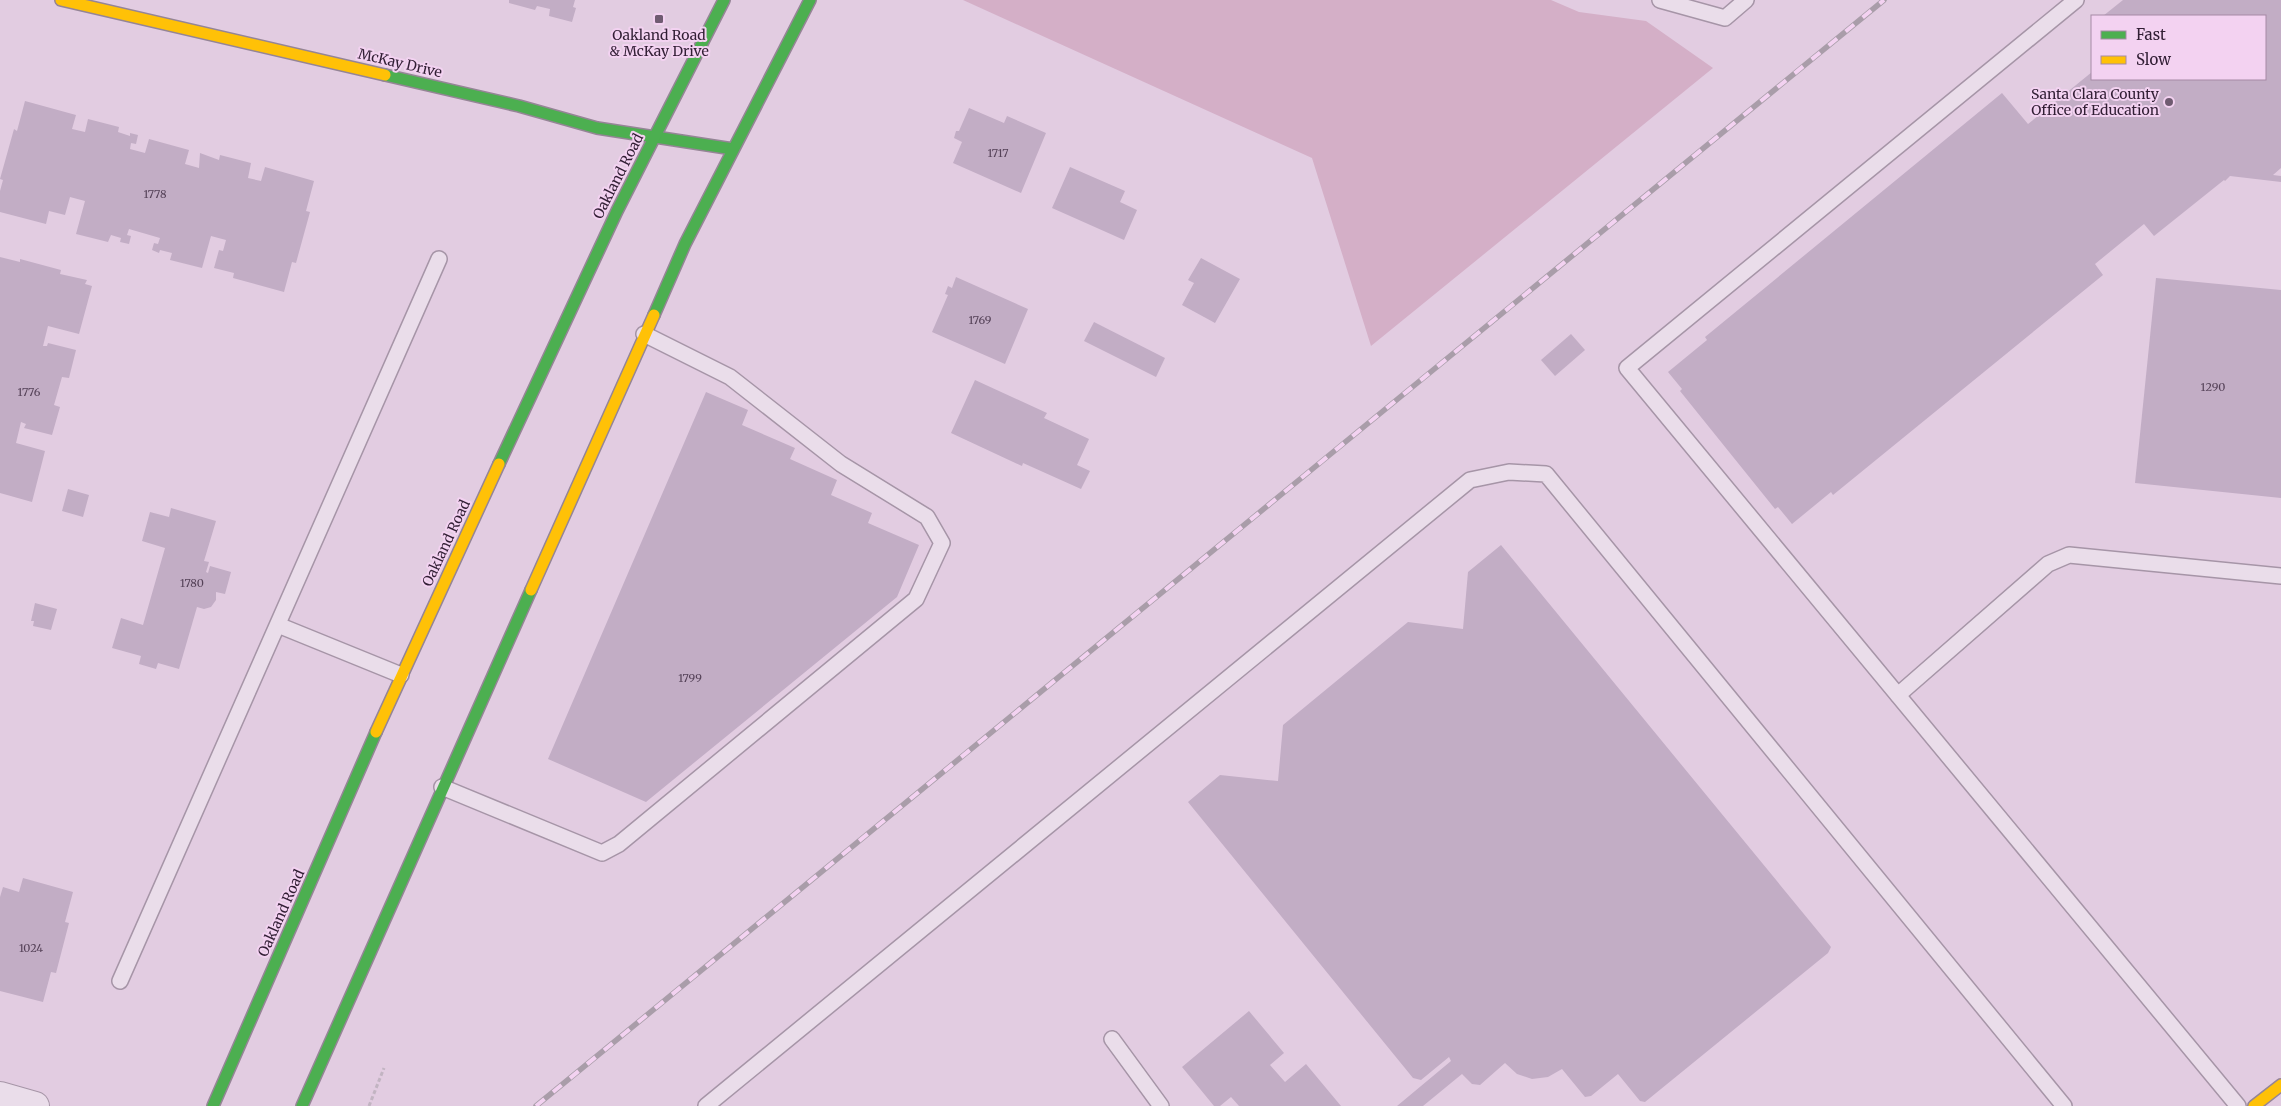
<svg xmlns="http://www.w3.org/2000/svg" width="2281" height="1106" font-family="Merriweather,serif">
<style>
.green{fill:#d4afc7}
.building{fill:#c2adc5}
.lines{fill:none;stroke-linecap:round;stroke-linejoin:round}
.lane-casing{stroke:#a695a7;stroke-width:18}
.street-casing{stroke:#a695a7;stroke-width:30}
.fast-casing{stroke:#958596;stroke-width:14}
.slow-casing{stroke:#958596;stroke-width:14}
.path{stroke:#c2b4c2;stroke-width:3;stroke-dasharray:4 2.5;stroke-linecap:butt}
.lane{stroke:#eaddea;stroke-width:15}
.street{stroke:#eaddea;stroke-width:28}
.fast{stroke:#4caf50;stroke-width:11}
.slow{stroke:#ffc107;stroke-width:11}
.rail-casing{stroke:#a99da9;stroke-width:5.5}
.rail{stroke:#f3d2f1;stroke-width:4;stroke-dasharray:11;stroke-linecap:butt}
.poi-dot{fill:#6f5b71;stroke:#f3d2f1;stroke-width:2}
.labels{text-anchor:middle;stroke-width:4;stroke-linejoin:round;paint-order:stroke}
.number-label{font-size:11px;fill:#554258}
.poi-label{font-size:14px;fill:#311e34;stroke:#f3d2f1}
.street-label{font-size:14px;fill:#311e34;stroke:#f3d2f1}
</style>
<rect width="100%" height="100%" fill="#e2cce1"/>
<polygon class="green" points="963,0 1551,0 1579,12 1646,21 1713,68 1371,346 1312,158"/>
<g class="building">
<polygon points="509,0 575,0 573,7 576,8 572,22 549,16 550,9 537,6 535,10 509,3"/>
<polygon points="2123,0 2281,0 2281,168 2273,175 2281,176 2281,182 2230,176 2225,181 2224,180 2154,236 2144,224 2095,264 2103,275 1833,495 1831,492 1792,524 1778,507 1775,509 1680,391 1682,389 1668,372 1707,340 1705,337 2002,93 2028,124 2092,72 2092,79 2265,79 2265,16 2103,16"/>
<polygon points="25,101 76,115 72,129 85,132 88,119 119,127 118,132 130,136 130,133 138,135 136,144 131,143 130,149 145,153 149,139 189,150 185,164 199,168 200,153 219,160 220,155 251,163 248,178 261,181 265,167 314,181 306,211 310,212 296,263 292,262 284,292 233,278 234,273 214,268 219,250 223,251 226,240 211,236 202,268 170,260 172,253 160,250 159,253 152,250 154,243 158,244 160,238 129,229 127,235 131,236 129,244 120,242 121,238 111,235 108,242 76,234 85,201 70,197 65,215 49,211 46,224 0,212 0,191 3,180 0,179 14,129 17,131"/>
<polygon points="969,108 1004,123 1007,116 1046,133 1021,193 953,163 962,142 954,138 956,131 959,131"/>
<polygon points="1070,167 1125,191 1120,202 1137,210 1124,240 1052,208"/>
<polygon points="0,257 20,262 20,259 61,270 60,274 87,280 85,284 92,286 79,334 48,326 43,346 47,346 48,343 76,350 69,378 62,377 54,405 60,407 52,435 24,428 26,424 21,422 16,443 45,451 32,502 0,493"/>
<polygon points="1201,258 1240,279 1215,323 1182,305 1194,283 1188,280"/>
<polygon points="956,277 1028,309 1005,364 932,332 948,295 945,294 948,286 952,288"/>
<polygon points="2156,278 2281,290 2281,498 2135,483"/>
<polygon points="1094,322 1165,358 1156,377 1084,341"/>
<polygon points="1571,334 1585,350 1555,376 1541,360"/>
<polygon points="975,380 1047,413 1044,418 1089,439 1077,465 1090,471 1081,489 1023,463 1022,466 951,433"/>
<polygon points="706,392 748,410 742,425 795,448 790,459 837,480 831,495 872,513 868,523 919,545 897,597 646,802 548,759"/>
<polygon points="68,489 89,495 83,517 62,511"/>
<polygon points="171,508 216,521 204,561 209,562 206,572 208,573 210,566 231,572 225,594 216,592 216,600 211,607 204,609 197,607 179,669 158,663 156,669 139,664 141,656 112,648 121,618 143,625 165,548 142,541 150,512 169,517"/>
<polygon points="1501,545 1831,947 1828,953 1645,1102 1640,1101 1618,1074 1591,1096 1585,1097 1562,1069 1548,1077 1532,1079 1517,1074 1505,1063 1480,1085 1472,1084 1462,1074 1423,1106 1397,1106 1451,1061 1449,1057 1421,1080 1413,1078 1188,802 1220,775 1278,781 1283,725 1408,622 1463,629 1468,572"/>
<polygon points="35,603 57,609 51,630 33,626 34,621 31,621"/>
<polygon points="23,878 73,892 65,922 69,923 56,973 51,972 43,1002 0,991 0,897 3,887 19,892"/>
<polygon points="1249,1011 1284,1053 1270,1065 1285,1082 1306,1064 1341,1106 1239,1106 1231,1097 1220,1106 1214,1106 1182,1067"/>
</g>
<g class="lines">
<g class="lane-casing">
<g id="lane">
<polyline points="1660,0 1725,18 1746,0"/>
<polyline points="2076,0 1627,368 2238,1106"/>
<polyline points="278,625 401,675"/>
<polyline points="1898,695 2048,564 2069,555 2281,576"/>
<polyline points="442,787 602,853 619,844 916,599 942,543 927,517 841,464 730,377 644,334"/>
<polyline points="120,981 439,259"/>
<polyline points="1112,1039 1161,1106"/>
<polyline points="706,1106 1470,480 1509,472 1546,474 2064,1106"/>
</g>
</g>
<g class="street-casing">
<polyline id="street" points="0,1096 35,1106"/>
</g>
<g class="fast-casing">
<g id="fast">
<polyline points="385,75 519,106 597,128 733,149"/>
<polyline points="654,315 685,244 810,0"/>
<polyline points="499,464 617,211 724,0"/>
<polyline points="213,1106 376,732"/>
<polyline points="302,1106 531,590"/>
</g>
</g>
<g class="slow-casing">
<g id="slow">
<polyline points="61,0 385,75"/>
<polyline points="531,590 654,315"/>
<polyline points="376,732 499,464"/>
<polyline points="2254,1106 2281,1085"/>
</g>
</g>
<polyline class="path" points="369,1106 384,1068"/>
<use href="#lane" class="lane"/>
<use href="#street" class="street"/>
<use href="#fast" class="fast"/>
<use href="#slow" class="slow"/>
<g class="rail-casing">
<polyline id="rail" points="536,1106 1884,0"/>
</g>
<use href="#rail" class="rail"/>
</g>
<g class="poi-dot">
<rect x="654" y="14" width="10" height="10" rx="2.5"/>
<circle cx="2169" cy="102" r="5"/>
</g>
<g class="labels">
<g class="number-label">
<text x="998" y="157">1717</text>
<text x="155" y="198">1778</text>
<text x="980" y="324">1769</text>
<text x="2213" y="391">1290</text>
<text x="29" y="396">1776</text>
<text x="192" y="587">1780</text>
<text x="690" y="682">1799</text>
<text x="31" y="952">1024</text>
</g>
<g class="poi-label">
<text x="659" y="40">Oakland Road<tspan x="659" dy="16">&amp; McKay Drive</tspan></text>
<text x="2159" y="99" text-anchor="end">Santa Clara County<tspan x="2159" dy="16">Office of Education</tspan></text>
</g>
<g class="street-label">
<text transform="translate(400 63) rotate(13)" y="5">McKay Drive</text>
<text transform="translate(618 176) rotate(-63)" y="5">Oakland Road</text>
<text transform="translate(446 543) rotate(-65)" y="5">Oakland Road</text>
<text transform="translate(281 913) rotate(-66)" y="5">Oakland Road</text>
</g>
</g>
<rect x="2091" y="15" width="175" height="65" fill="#f3d2f1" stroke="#a58aa5"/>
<rect x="2101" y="31" width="25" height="8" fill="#4caf50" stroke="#a58aa5"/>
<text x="2136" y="40" font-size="15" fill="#311e34">Fast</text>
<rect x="2101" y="56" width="25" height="8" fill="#ffc107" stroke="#a58aa5"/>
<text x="2136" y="65" font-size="15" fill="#311e34">Slow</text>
</svg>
